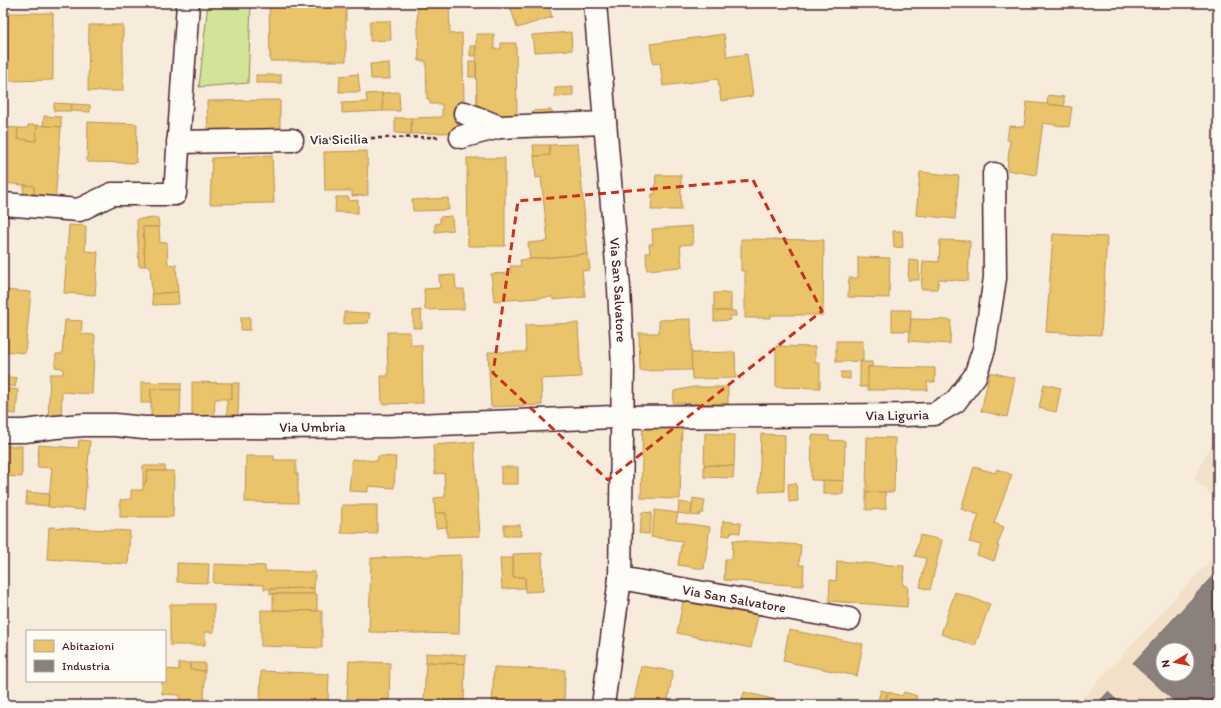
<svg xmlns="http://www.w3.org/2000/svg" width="1221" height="708" font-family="Itim,sans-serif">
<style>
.built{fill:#f2e1c8;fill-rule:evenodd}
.green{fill:#d1e498;stroke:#8e8262}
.homes{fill:#e9c46a;stroke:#b99257}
.industry{fill:#8a817c;stroke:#776464;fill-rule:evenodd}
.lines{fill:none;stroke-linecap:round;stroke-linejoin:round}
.minor-casing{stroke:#4a1f2b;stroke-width:25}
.path{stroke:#4a1f2b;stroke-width:2.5;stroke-dasharray:4 3;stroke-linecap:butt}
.minor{stroke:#fdfcf7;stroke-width:22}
.marked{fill:none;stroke:#c8321e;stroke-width:3;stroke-dasharray:8 5;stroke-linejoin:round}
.labels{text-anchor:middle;stroke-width:4;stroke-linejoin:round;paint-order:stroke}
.street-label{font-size:14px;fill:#4a1f2b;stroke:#fdfcf7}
</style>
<rect width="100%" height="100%" fill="#f7ecdb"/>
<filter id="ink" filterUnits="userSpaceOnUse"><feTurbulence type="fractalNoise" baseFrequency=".025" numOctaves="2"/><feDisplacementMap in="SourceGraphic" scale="8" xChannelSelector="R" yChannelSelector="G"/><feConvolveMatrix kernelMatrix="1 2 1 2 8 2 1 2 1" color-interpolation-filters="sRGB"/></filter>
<g filter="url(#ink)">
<g class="built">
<polygon points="1218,431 1218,501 1194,479"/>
<path d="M 1218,552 L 1218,705 L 1076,705 ZM 1163,650 L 1187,650 L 1187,674 L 1163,674 Z"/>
</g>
<polygon class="green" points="208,3 251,3 248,83 199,87"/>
<g class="homes">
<polygon points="417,3 449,3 450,34 462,33 465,132 411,134 411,118 442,117 442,104 430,104 430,99 427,99 426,61 419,61"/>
<polygon points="521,3 548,3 552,17 517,28 510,6"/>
<polygon points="346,4 346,61 270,61 269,5"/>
<polygon points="7,13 53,13 53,80 8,81"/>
<polygon points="370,21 390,21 391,40 370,41"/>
<polygon points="89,25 123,25 123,91 88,91"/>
<polygon points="571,32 572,50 534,52 532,35"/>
<polygon points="476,34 494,34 494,49 501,49 501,43 516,43 517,116 477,117"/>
<polygon points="724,34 727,57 747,54 753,96 721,101 718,79 663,86 660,63 653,64 650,44"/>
<polygon points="470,46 476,46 475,56 470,56"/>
<rect x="469" y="61" width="7" height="16"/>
<polygon points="389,63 390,79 371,79 370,64"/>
<polygon points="358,74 360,92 339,92 340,76"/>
<rect x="256" y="75" width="25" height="8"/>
<polygon points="573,87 573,96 555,97 555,88"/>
<polygon points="399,92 400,111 383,111 382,93"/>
<polygon points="382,93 383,111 342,113 342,103 367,102 366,94"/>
<polygon points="1048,95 1064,97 1064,106 1047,104"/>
<polygon points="280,100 280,132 208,133 207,101"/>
<polygon points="1027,102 1072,107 1069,127 1043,123 1036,175 1007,170 1010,140 1007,140 1009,126 1024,127"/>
<polygon points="54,103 72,104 71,111 54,111"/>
<polygon points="72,104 90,105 90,112 71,111"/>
<polygon points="551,110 551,121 533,121 532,111"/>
<polygon points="44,116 61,117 61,127 43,126"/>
<polygon points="395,118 411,118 411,134 395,133"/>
<polygon points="88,122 137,124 136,163 87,162"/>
<polygon points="28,125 37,125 36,141 17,139 18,128 28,128"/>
<polygon points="37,125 61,127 55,202 34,200 34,186 3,183 5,142 3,141 3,127 18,128 17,139 36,141"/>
<polygon points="578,144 588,254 530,259 528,243 548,241 541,177 536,178 534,156 550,155 549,145"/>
<polygon points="533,145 549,145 550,155 534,156"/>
<polygon points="367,151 368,195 352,196 352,191 325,191 324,152"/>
<polygon points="272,155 274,203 210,204 212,158"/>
<polygon points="467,158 505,158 505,246 468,246"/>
<polygon points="920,172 959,176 955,219 916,215"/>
<polygon points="656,175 681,175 681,210 651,210 652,194 655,194"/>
<polygon points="24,185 34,186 34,200 23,199"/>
<polygon points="336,197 349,197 349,201 358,200 358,213 335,212"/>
<polygon points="448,198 449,210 413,211 412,200"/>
<polygon points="452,216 453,230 435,232 435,224 440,223 440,217"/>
<polygon points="158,218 159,227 143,227 145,266 139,266 137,219"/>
<polygon points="69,225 86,226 85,251 98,252 95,295 64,293"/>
<polygon points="692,226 693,244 680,245 682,267 647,270 646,253 650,253 649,244 653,244 652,229"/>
<polygon points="143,227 159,227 160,243 167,242 168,265 176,264 178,292 152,294 150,266 145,266"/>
<polygon points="893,231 902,231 903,247 894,248"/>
<polygon points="1053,234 1107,237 1101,335 1046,332"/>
<polygon points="741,239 824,240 823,315 771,315 771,318 745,318 745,271 741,271"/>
<polygon points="940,240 970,241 968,281 939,279 937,289 921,289 923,261 939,262"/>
<polygon points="588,254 590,270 582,271 585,297 553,300 553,297 494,301 491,274 511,273 510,266 521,266 520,260"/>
<polygon points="858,257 890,258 889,298 848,297 849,278 858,278"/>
<polygon points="909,260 919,261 919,280 908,280"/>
<polygon points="455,275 456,289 464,289 464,309 425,310 424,289 440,288 439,276"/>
<polygon points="3,290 31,292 25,353 3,351"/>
<polygon points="178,292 179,304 153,305 152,294"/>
<rect x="714" y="293" width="17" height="18"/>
<polygon points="421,310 422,328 413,328 413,311"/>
<polygon points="892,310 911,310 910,331 892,331"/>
<polygon points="714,311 736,311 736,316 730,316 730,320 714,321"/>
<polygon points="344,312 370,313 368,323 344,324"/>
<rect x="241" y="317" width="9" height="13"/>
<polygon points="691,319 692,370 640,371 639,333 659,333 659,320"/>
<polygon points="911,319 951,320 950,344 909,341"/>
<polygon points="65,320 82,321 81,334 95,335 92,394 62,392 61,421 48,421 50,374 63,374 63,368 55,367 56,354 62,354"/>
<polygon points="578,323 581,377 541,379 542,405 491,407 488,352 526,352 525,325"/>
<polygon points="387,332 410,332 411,345 422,345 423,403 382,404 381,376 388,376"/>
<polygon points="836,341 863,341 863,361 836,362"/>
<polygon points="776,346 815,347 815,363 820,363 820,388 776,387"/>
<polygon points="735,352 736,378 692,379 691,353"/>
<polygon points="860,362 872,362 872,367 868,367 869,387 860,387"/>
<polygon points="868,367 935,368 935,382 927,382 928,390 868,390"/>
<polygon points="841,372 850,372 850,379 841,378"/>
<polygon points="990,372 1015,378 1007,417 981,411"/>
<polygon points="3,376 17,378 15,387 3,385"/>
<polygon points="141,382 181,383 181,390 151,389 151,403 141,403"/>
<polygon points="192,382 232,383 232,399 215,399 214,422 192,418"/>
<polygon points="232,383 239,383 238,416 227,416 227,399 232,399"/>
<polygon points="1044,384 1061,388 1056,412 1039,408"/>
<polygon points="694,387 728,387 728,404 673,403 674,391"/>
<polygon points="3,388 18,390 16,414 3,413"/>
<polygon points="151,389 181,390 180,416 151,416"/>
<polygon points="643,419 682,425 680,499 641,498"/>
<polygon points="705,433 735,435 734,466 704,465"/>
<polygon points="761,434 785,435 784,491 759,492"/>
<polygon points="812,435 829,436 829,440 845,441 844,481 811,480"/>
<polygon points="867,437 895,438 894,492 866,492"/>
<polygon points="79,440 90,441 84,510 48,507 52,468 37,467 39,445 78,448"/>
<polygon points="474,442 480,536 447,537 446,513 435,513 434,498 445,497 444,473 435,474 433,445"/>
<polygon points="3,446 22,446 22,477 3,476"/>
<polygon points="246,456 274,456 274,460 296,460 296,474 298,474 298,503 245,502"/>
<polygon points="378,456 396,457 394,488 368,486 368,492 349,491 352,459 377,461"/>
<polygon points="704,465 734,466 733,478 704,477"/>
<polygon points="143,466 165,466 165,471 147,471 146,482 143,486"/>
<rect x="501" y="467" width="17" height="17"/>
<polygon points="974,467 995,473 997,469 1012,475 994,523 1004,527 997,546 999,546 994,561 977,555 981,545 969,542 979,515 961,509"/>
<polygon points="147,471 174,471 173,517 120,517 120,500 131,499 131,490 143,490 143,486 146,482"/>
<polygon points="823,480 844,481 843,494 823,494"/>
<polygon points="796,483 798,501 789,502 788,484"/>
<polygon points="27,492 49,494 48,506 26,504"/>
<polygon points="866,492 885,492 886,509 866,510"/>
<polygon points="693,498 705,500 703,513 700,513 699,516 691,515"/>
<polygon points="679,502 692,504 691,515 678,513"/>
<polygon points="342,505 377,505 377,534 341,533"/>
<polygon points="655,510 678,513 676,522 710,527 704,569 678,565 682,541 651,537"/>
<polygon points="642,512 652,513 649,534 639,533"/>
<polygon points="435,513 446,513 447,527 436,528"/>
<polygon points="723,521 741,523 740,533 731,532 730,536 722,535"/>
<polygon points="504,525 520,525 521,536 504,536"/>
<polygon points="49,527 130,531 128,564 47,559"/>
<polygon points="920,535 942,540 930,590 920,587 926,558 915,556"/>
<polygon points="733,540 801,545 799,565 804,565 803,586 724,580 725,559 732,559"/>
<polygon points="542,553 543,591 525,592 525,577 513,577 513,554"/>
<polygon points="461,555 459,634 369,632 371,558"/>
<polygon points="500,558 513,558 513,577 525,577 525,588 502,589"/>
<polygon points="837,561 904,566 903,586 908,586 907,607 829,601 830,580 836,581"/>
<polygon points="177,563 209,564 208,583 177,582"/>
<polygon points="214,564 265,566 265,571 315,572 314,588 264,589 264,585 213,583"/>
<polygon points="314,588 314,594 270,594 270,589"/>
<polygon points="955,592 990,604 975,646 941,634"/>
<polygon points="273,594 317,594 317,611 273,610"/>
<polygon points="684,596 759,611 751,648 677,633"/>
<polygon points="170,604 214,604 214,632 205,632 205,645 170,645"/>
<polygon points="261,610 322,611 322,648 261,646"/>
<polygon points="789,630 863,644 857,676 783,661"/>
<polygon points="426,653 466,655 465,664 426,662"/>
<polygon points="349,661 390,663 389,702 347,700"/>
<polygon points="426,662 465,664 464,704 424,702"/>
<polygon points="179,663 190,663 190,669 205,671 204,702 179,702 180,695 162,694 162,681 165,681 165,669 179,670"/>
<polygon points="190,663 205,663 205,671 190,669"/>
<polygon points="641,666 673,671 667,705 655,705 634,701"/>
<polygon points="494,667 565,670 564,705 492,705"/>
<polygon points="261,671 329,674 328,701 315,700 315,705 260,702"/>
<polygon points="881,690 888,692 885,702 878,700"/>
<polygon points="744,692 797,705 741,705"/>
<polygon points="888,692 902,696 904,692 917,696 914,705 884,705"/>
<polygon points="695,701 707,703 706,705 694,705"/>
</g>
<g class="industry">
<path d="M 1218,570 L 1218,699 L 1212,705 L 1178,705 L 1133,663 ZM 1163,650 L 1187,650 L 1187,674 L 1163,674 Z"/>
<polygon points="1108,692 1122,705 1096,705"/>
</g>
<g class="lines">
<g class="minor-casing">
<g id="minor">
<path id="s1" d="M 595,3 L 619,288 L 623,368 L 620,578 L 603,705"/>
<polyline points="465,113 499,127"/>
<polyline points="461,137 499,127 605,123"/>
<polyline points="178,142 292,140"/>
<polyline points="3,204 79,210 112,194 175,194 188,3"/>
<path id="s2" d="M 3,431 L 24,431 L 56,427 L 84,425 L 115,425 L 144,428 L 391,426 L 614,417 L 903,415 L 934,414 L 955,402 L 975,376 L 984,349 L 995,278 L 994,174"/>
<path id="s3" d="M 620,578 L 849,619"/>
</g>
</g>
<polyline class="path" points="315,139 438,137"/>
<use href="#minor" class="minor"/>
</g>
</g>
<path class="marked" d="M 753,180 L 822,311 L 608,480 L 493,373 L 518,201 Z"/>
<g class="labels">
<g class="street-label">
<text transform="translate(339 139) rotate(-1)" y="5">Via Sicilia</text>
<text dy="5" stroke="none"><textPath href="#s1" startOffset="288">Via San Salvatore</textPath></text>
<text dy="5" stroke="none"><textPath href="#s2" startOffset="895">Via Liguria</textPath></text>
<text dy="5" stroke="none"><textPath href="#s2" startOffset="310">Via Umbria</textPath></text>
<text dy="5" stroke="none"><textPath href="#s3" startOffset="116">Via San Salvatore</textPath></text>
</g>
</g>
<rect width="1221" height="708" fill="none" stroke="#fdfcf7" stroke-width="16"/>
<rect x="8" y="8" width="1205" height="692" fill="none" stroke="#4a1f2b" stroke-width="1.5" filter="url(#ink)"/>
<rect x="26" y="630" width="140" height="52" fill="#fdfcf7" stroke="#b5a4a5"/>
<rect x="34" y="640" width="20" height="12" fill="#e9c46a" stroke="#b5a4a5"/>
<text x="62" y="650" font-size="12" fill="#4a1f2b">Abitazioni</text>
<rect x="34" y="660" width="20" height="12" fill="#8a817c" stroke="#b5a4a5"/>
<text x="62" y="670" font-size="12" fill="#4a1f2b">Industria</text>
<g transform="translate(1175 662) rotate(260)"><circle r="19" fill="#fdfcf7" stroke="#b5a4a5"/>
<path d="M0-3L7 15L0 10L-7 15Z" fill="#c8321e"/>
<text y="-6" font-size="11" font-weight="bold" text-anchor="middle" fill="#4a1f2b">N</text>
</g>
</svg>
